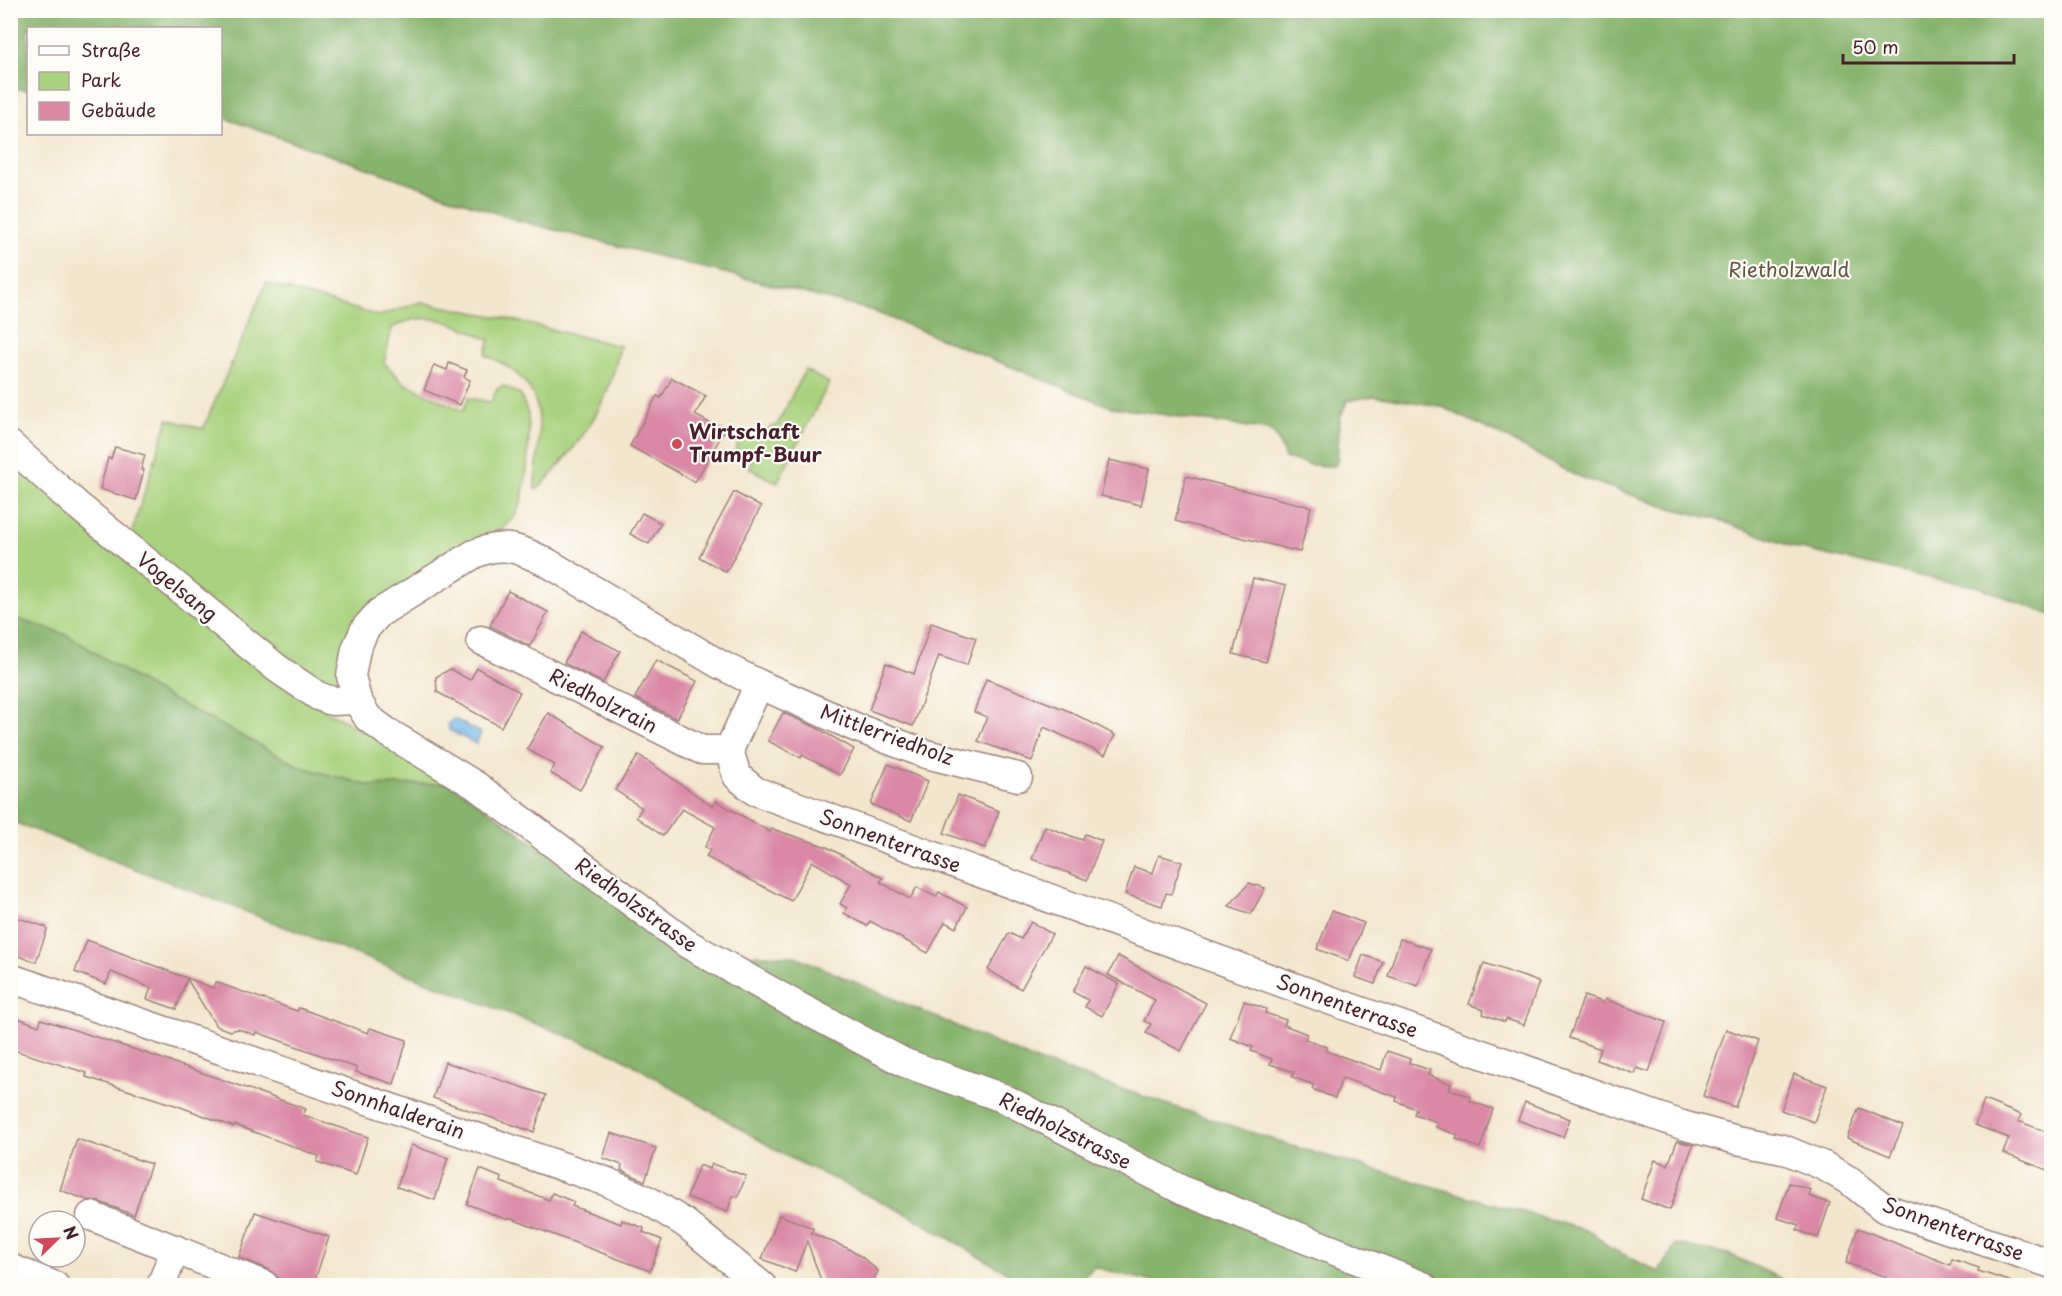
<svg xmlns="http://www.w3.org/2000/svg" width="2062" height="1296" font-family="'Playpen Sans',sans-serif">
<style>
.green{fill:#a8d27d;stroke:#797854;stroke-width:1.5}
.forest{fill:#86b46c;stroke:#686a4c;stroke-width:1.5}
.water{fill:#72b8e9;stroke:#5e6c8a;stroke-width:1.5}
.building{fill:#da88a6}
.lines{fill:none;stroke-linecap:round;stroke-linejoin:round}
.minor-casing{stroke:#9e827c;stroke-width:31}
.minor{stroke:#fff;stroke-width:28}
.poi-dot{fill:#d1495b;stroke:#fdfcf7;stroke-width:2}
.labels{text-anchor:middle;stroke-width:4.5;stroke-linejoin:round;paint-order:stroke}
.park-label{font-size:20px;fill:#654;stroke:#fdfcf7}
.poi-label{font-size:20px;font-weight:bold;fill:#4a1f2b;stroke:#fdfcf7;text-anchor:start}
.street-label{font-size:20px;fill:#4a1f2b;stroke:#fdfcf7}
</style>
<rect width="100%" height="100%" fill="#fdfcf7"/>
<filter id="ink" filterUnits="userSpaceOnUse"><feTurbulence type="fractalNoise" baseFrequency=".0167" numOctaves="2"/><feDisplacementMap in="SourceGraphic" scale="12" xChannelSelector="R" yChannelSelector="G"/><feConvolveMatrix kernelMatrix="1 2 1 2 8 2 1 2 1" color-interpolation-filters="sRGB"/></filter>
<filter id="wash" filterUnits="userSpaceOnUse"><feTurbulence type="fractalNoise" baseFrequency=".008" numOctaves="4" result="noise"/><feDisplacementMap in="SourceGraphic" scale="24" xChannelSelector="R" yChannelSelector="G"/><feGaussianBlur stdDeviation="1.35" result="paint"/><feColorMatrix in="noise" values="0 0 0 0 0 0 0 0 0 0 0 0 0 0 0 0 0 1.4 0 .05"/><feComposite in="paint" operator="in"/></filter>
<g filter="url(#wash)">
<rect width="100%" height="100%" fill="#f2e6cc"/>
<g class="green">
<path d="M 266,283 L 379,316 L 420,302 L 504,318 L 620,346 C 609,406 579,446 537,490 L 535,489 L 535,483 C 541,423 551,382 485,355 L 490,340 C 456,325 428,307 392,328 L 384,363 L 404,383 L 463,411 L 468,398 L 491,402 L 497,389 L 503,386 L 520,394 L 528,414 L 529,436 L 527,470 L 522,500 L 515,516 L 500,531 L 470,546 L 376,605 L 340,686 L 328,694 L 129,541 L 168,419 L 203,429 Z"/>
<polygon points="805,370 829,383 777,483 749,468 752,460 735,452 739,441 777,425"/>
<polygon points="10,453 323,709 355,727 414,753 451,783 370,786 301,767 154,690 67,635 11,617"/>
</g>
<g class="forest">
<polygon points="11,10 2051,11 2051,615 1979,587 1915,575 1796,548 1718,520 1663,506 1572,474 1509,439 1440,406 1374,396 1347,401 1340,418 1337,462 1334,466 1311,465 1285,458 1277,438 1269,430 1111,407 870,310 516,220 221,117 220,28 28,28 28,90 11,88"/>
<polygon points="10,617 67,635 154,690 301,767 370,786 451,783 686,953 795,956 1032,1059 1292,1146 1592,1232 1610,1248 1659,1272 1676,1244 1729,1254 1780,1278 1785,1285 1169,1286 1094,1267 1076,1285 1028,1285 911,1216 786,1156 619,1056 11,821"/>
</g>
<polygon class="water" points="454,719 481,733 476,744 449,730 448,723"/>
<g id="blocks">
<g class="building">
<polygon points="449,363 467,370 464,377 470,380 460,405 424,390 434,365 447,370"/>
<polygon points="672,378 706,396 695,415 724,431 695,482 630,446 657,396 661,398"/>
<polygon points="115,447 145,455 141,470 144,470 136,500 100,489 108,458 111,459"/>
<polygon points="1109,460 1149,469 1141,505 1101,496"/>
<polygon points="1186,476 1311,507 1300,552 1175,521"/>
<polygon points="734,492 761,507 726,572 699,557"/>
<polygon points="642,513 661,523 649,544 630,534"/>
<polygon points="1253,578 1286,586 1266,662 1233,654"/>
<polygon points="508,591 548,612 530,646 490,626"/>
<polygon points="931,623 976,638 967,665 939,656 913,726 869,710 886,663 914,674"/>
<polygon points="581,631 620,651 603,683 564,663"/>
<polygon points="656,660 697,681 677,719 635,698"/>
<polygon points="477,668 520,692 501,727 437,692 436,677 450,669 470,680"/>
<polygon points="986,679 1069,711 1115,735 1105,755 1044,727 1032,761 978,741 987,717 974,712"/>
<polygon points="548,713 605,747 580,790 550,773 555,765 527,749"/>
<polygon points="783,713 817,728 854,749 840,775 802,755 801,758 768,741"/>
<polygon points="639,755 713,807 716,801 770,832 772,829 827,847 883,878 880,882 910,899 917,887 936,897 939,892 967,907 956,928 945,922 928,953 870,921 867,926 844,913 847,908 840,904 851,884 812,861 791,901 706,857 710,850 705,847 715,827 682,809 663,836 636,817 642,808 615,790"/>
<polygon points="888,764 928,781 911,821 871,804"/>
<polygon points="958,795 999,811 985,848 944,833"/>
<polygon points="1045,826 1082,840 1085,834 1102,841 1087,880 1032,859"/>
<polygon points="1159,855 1182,862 1171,894 1166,893 1162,906 1125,894 1134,867 1153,873"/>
<polygon points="1249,883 1265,888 1251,914 1229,906"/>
<polygon points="1332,911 1364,923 1349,961 1317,949"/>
<polygon points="10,915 46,927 47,930 36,962 10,953"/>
<polygon points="1031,922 1052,934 1021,989 988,970 1009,933 1021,939"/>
<polygon points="1400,939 1431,949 1418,986 1388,976"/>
<polygon points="87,940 213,988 215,982 297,1011 299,1008 368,1033 370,1028 407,1040 394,1084 356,1072 357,1068 256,1032 255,1035 238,1029 230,1031 216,1026 187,979 176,1009 147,999 151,988 111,972 106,984 75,972"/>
<polygon points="1363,955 1383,962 1375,984 1355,977"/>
<polygon points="1118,956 1206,1003 1181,1051 1146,1033 1151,1024 1144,1021 1155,1000 1108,975"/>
<polygon points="1484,963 1539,982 1524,1025 1506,1019 1505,1022 1483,1014 1484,1010 1469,1004"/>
<polygon points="1086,966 1119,984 1102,1016 1085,1007 1088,1000 1073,992"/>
<polygon points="1584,996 1604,1003 1605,999 1666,1022 1649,1072 1637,1068 1635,1074 1597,1060 1601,1049 1569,1038"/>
<polygon points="1244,1001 1266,1009 1265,1013 1286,1020 1284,1025 1307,1034 1305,1039 1327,1047 1326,1051 1381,1070 1387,1051 1410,1059 1409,1063 1430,1070 1428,1075 1451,1084 1449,1089 1471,1097 1470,1101 1493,1109 1480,1148 1456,1139 1458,1135 1436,1127 1437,1122 1414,1114 1416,1109 1396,1101 1397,1097 1342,1078 1335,1098 1312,1089 1314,1085 1292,1077 1294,1072 1270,1064 1272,1059 1251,1051 1253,1047 1230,1038"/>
<polygon points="10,1015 39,1026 41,1019 157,1057 306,1109 303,1115 368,1137 356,1175 317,1162 319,1156 235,1125 234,1127 178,1106 86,1077 87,1073 10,1049"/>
<polygon points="1726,1029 1758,1041 1735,1107 1703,1096"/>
<polygon points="445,1062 546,1095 534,1132 433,1098"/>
<polygon points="1794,1074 1827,1086 1814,1122 1781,1110"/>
<polygon points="1984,1100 2021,1115 2018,1121 2052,1134 2052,1172 2003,1153 2009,1138 1975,1125"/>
<polygon points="1525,1102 1570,1119 1563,1137 1518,1120"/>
<polygon points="1859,1108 1903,1126 1890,1156 1847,1138"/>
<polygon points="611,1133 656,1148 645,1181 621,1170 622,1165 603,1158"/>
<polygon points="77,1139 151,1164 134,1215 97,1201 87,1200 60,1190"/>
<polygon points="1677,1141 1693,1145 1670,1210 1641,1199 1655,1160 1668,1165"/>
<polygon points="411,1145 448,1158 435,1200 397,1187"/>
<polygon points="712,1164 746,1176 738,1197 733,1196 727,1212 687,1197 699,1165 710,1169"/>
<polygon points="480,1169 502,1178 501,1182 549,1200 552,1193 574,1202 572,1206 621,1224 622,1220 644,1228 643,1232 662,1240 650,1271 509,1218 508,1220 467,1204"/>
<polygon points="1789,1183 1811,1190 1809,1196 1830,1203 1818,1238 1797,1230 1799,1225 1777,1218"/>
<polygon points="255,1212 329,1237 313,1286 300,1286 278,1278 270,1270 239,1257"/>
<polygon points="779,1215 813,1228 811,1233 847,1248 862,1257 878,1271 871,1286 823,1286 807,1241 795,1272 762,1259"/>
<polygon points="1858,1228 1950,1265 1952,1259 1979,1268 1978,1271 2012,1282 2011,1286 1883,1286 1886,1277 1846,1263"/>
</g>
</g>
</g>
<g filter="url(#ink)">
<use href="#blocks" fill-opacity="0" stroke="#9e827c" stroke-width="1.5"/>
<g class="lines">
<g class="minor-casing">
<g id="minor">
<polyline points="10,445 77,505 278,669 318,696 332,701 357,700"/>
<polyline points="481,640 702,750 729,750"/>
<polyline points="759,684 729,750 737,776 755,791 1335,1002 1682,1125 1737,1140 1783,1149 1824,1166 1850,1181 1884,1208 2052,1264"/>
<path d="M 1018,777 L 926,754 L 855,727 L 759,684 L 719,664 L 548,563 C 519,549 505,541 474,554 L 379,613 L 365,629 L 356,649 L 351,676 L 357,700 L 368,718 L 387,732 L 475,785 L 686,943 L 794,1004 L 905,1063 L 1003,1098 L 1184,1191 L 1423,1286"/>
<polyline points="10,978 605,1181 649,1201 685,1223 762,1286"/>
<polyline points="91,1216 264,1285"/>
<polyline points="10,1268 55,1286"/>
<polyline points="161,1286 175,1249"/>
</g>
</g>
<use href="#minor" class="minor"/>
</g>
</g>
<circle class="poi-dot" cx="677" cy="444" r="6"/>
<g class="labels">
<g class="park-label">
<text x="1789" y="277">Rietholzwald</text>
</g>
<g class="poi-label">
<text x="689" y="439">Wirtschaft<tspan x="689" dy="23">Trumpf-Buur</tspan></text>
</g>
<g class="street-label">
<text transform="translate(177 587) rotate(39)" y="7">Vogelsang</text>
<text transform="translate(603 701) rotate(27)" y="7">Riedholzrain</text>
<text transform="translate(887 735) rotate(20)" y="7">Mittlerriedholz</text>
<text transform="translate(890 841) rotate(20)" y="7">Sonnenterrasse</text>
<text transform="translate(636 905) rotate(36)" y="7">Riedholzstrasse</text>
<text transform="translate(1347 1006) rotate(20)" y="7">Sonnenterrasse</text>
<text transform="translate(398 1110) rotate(19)" y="7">Sonnhalderain</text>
<text transform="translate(1065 1131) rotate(27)" y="7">Riedholzstrasse</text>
<text transform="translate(1953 1229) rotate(20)" y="7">Sonnenterrasse</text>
</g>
</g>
<rect width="2062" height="1296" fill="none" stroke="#fdfcf7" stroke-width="36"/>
<rect x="27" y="27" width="195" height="108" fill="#fdfcf7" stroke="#b5a4a5" stroke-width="1.5"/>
<rect x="39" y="46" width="30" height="9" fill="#ffffff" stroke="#b5a4a5" stroke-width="1.5"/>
<text x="81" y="57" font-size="18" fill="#4a1f2b">Straße</text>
<rect x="39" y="72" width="30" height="18" fill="#a8d27d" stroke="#b5a4a5" stroke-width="1.5"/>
<text x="81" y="87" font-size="18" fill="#4a1f2b">Park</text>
<rect x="39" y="102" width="30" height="18" fill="#da88a6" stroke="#b5a4a5" stroke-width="1.5"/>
<text x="81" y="117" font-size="18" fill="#4a1f2b">Gebäude</text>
<g transform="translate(57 1239) rotate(66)"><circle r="28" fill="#fdfcf7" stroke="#b5a4a5" stroke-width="1.5"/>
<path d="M0-4.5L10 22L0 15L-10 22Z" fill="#d1495b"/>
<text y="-9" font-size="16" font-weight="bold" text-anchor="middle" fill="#4a1f2b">N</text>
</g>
<path d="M1843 54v9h171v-9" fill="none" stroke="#4a1f2b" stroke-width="3"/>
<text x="1852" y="54" font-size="18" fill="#4a1f2b" stroke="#fdfcf7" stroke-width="4.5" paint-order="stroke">50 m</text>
</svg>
